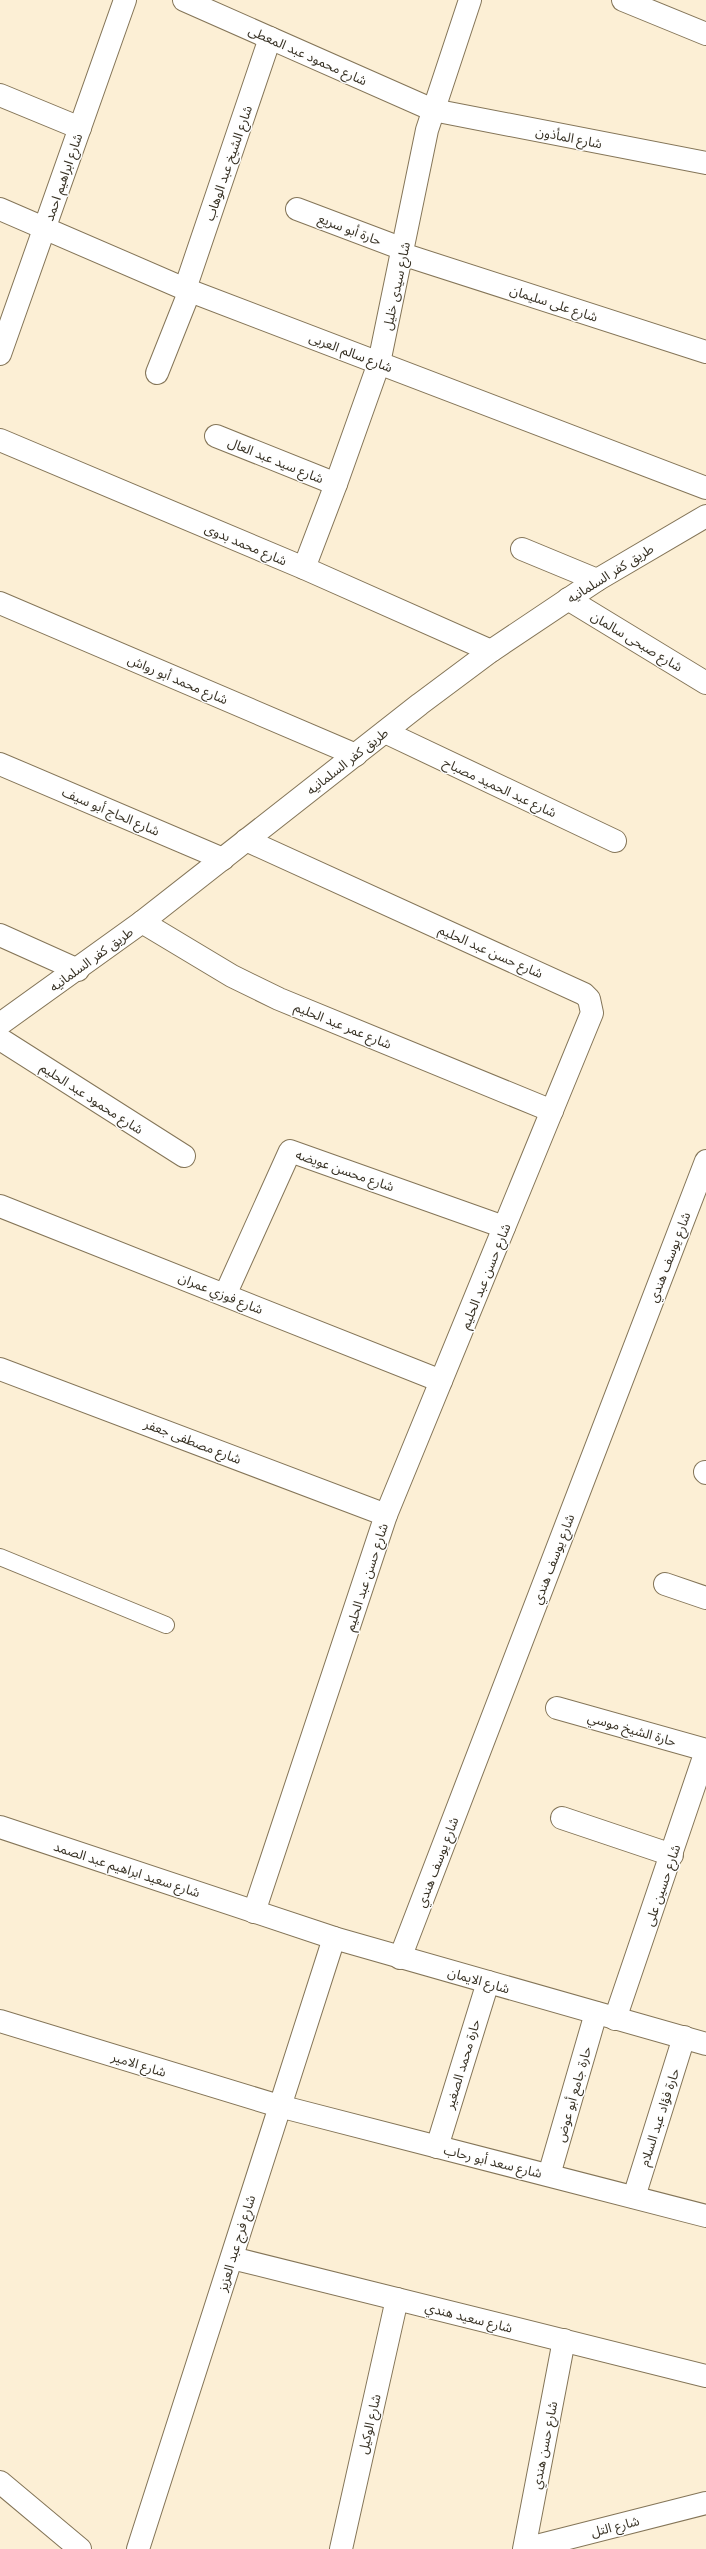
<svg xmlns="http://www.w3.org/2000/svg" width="706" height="2549" font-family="Montserrat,'Noto Sans Arabic',sans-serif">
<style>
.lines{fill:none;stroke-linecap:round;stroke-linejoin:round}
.service-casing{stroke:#847558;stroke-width:18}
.minor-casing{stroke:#847558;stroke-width:24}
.tertiary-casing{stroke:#847558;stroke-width:24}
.secondary-casing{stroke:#847558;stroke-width:24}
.service{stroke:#fff;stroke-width:16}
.minor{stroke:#fff;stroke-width:22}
.tertiary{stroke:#fff;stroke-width:22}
.secondary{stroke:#fff;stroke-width:22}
.labels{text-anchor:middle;stroke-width:3;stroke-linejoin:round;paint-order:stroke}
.street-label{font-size:13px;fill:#373124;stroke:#fefefe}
</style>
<rect width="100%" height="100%" fill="#fcefd5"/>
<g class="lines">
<g class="service-casing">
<polyline id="service" points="0,1557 166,1625"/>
</g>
<g class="minor-casing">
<g id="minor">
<polyline points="184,0 433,110 706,163"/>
<polyline points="623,0 706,34"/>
<polyline points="0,95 80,128"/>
<polyline points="0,209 185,289 706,488"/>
<polyline points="297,209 403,249"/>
<polyline points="402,254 706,352"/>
<polyline points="185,289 270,38"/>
<polyline points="0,354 125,0"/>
<polyline points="157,373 190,290"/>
<polyline points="216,436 336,484"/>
<polyline points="0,440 304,568 491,651"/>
<polyline points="522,549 597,580"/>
<polyline points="304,568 336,484 379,363 427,130 470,0"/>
<polyline points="568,599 706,683"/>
<polyline points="0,603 356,755"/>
<polyline points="385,732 615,841"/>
<polyline points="0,764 223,859"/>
<polyline points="246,840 584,994 589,999 592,1013 386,1515 254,1912"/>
<polyline points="142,922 232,976 279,999 552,1111"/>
<polyline points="0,935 78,970"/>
<polyline points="0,1024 142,922 420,704 491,651 597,580 706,516"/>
<polyline points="0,1039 184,1156"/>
<polyline points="0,1206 441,1381"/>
<polyline points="225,1295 290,1151 504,1227"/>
<polyline points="0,1369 386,1515"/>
<polyline points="705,1472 706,1473"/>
<polyline points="665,1584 706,1598"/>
<polyline points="557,1708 706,1750"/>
<polyline points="562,1818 672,1855"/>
<polyline points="0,1827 334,1938 706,2044"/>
<polyline points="400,1958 706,1161"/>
<polyline points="615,2019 706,1751"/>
<polyline points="0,2021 279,2106 706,2216"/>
<polyline points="437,2147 488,1982"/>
<polyline points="549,2175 596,2013"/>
<polyline points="634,2197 684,2037"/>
<polyline points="232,2258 706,2376"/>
<polyline points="138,2549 334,1938"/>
<polyline points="341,2549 397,2299"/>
<polyline points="524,2549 564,2340"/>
</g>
</g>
<g class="tertiary-casing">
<polyline id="tertiary" points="525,2549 706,2503"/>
</g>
<g class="secondary-casing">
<polyline id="secondary" points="0,2482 80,2549"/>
</g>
<use href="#service" class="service"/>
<use href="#minor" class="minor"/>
<use href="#tertiary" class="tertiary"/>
<use href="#secondary" class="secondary"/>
</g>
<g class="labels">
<g class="street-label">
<text transform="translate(308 55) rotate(24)" y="5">شارع محمود عبد المعطى</text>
<text transform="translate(569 137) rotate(11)" y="5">شارع المأذون</text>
<text transform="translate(228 163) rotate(-71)" y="5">شارع الشيخ عبد الوهاب</text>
<text transform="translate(63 177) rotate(-71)" y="5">شارع ابراهيم احمد</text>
<text transform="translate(350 229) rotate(21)" y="5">حارة أبو سريع</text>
<text transform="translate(396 286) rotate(-78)" y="5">شارع سيدى خليل</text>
<text transform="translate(554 303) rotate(18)" y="5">شارع على سليمان</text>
<text transform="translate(351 352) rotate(21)" y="5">شارع سالم العربى</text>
<text transform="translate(276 460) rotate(22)" y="5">شارع سيد عبد العال</text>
<text transform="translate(246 544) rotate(23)" y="5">شارع محمد بدوى</text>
<text transform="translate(610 573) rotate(-32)" y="5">طريق كفر السلمانيه</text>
<text transform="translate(637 641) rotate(31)" y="5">شارع صبحى سالمان</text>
<text transform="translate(178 679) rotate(23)" y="5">شارع محمد أبو رواش</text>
<text transform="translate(347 761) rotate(-38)" y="5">طريق كفر السلمانيه</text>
<text transform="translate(500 787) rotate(25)" y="5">شارع عبد الحميد مصباح</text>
<text transform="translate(111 811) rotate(23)" y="5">شارع الحاج أبو سيف</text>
<text transform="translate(491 951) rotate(24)" y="5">شارع حسن عبد الحليم</text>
<text transform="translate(91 959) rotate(-36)" y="5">طريق كفر السلمانيه</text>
<text transform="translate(343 1025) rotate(22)" y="5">شارع عمر عبد الحليم</text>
<text transform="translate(92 1098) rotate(33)" y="5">شارع محمود عبد الحليم</text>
<text transform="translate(345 1170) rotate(19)" y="5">شارع محسن عويضه</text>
<text transform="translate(669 1257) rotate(-69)" y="5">شارع يوسف هندي</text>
<text transform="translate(485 1276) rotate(-68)" y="5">شارع حسن عبد الحليم</text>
<text transform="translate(221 1293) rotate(22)" y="5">شارع فوزي عمران</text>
<text transform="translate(193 1441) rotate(21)" y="5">شارع مصطفى جعفر</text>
<text transform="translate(553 1559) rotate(-69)" y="5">شارع يوسف هندي</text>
<text transform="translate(366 1577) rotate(-72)" y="5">شارع حسن عبد الحليم</text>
<text transform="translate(632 1729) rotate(16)" y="5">حارة الشيخ موسي</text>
<text transform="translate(437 1862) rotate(-69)" y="5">شارع يوسف هندي</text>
<text transform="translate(127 1869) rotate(18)" y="5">شارع سعيد ابراهيم عبد الصمد</text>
<text transform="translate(662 1885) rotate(-71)" y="5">شارع حسين على</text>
<text transform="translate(479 1980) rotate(16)" y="5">شارع الايمان</text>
<text transform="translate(139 2064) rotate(17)" y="5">شارع الامير</text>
<text transform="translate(462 2064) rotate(-73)" y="5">حارة محمد الصغير</text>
<text transform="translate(573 2094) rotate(-74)" y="5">حارة جامع أبو عوض</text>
<text transform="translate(659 2117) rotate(-72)" y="5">حارة فؤاد عبد السلام</text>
<text transform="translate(493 2161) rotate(14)" y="5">شارع سعد أبو رحاب</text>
<text transform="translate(236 2243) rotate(-73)" y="5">شارع فرج عبد العزيز</text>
<text transform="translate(469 2317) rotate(14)" y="5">شارع سعيد هندي</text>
<text transform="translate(369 2424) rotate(-77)" y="5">شارع الوكيل</text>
<text transform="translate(544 2445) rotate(-79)" y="5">شارع حسن هندي</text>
<text transform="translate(615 2526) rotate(-14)" y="5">شارع التل</text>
</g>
</g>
</svg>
